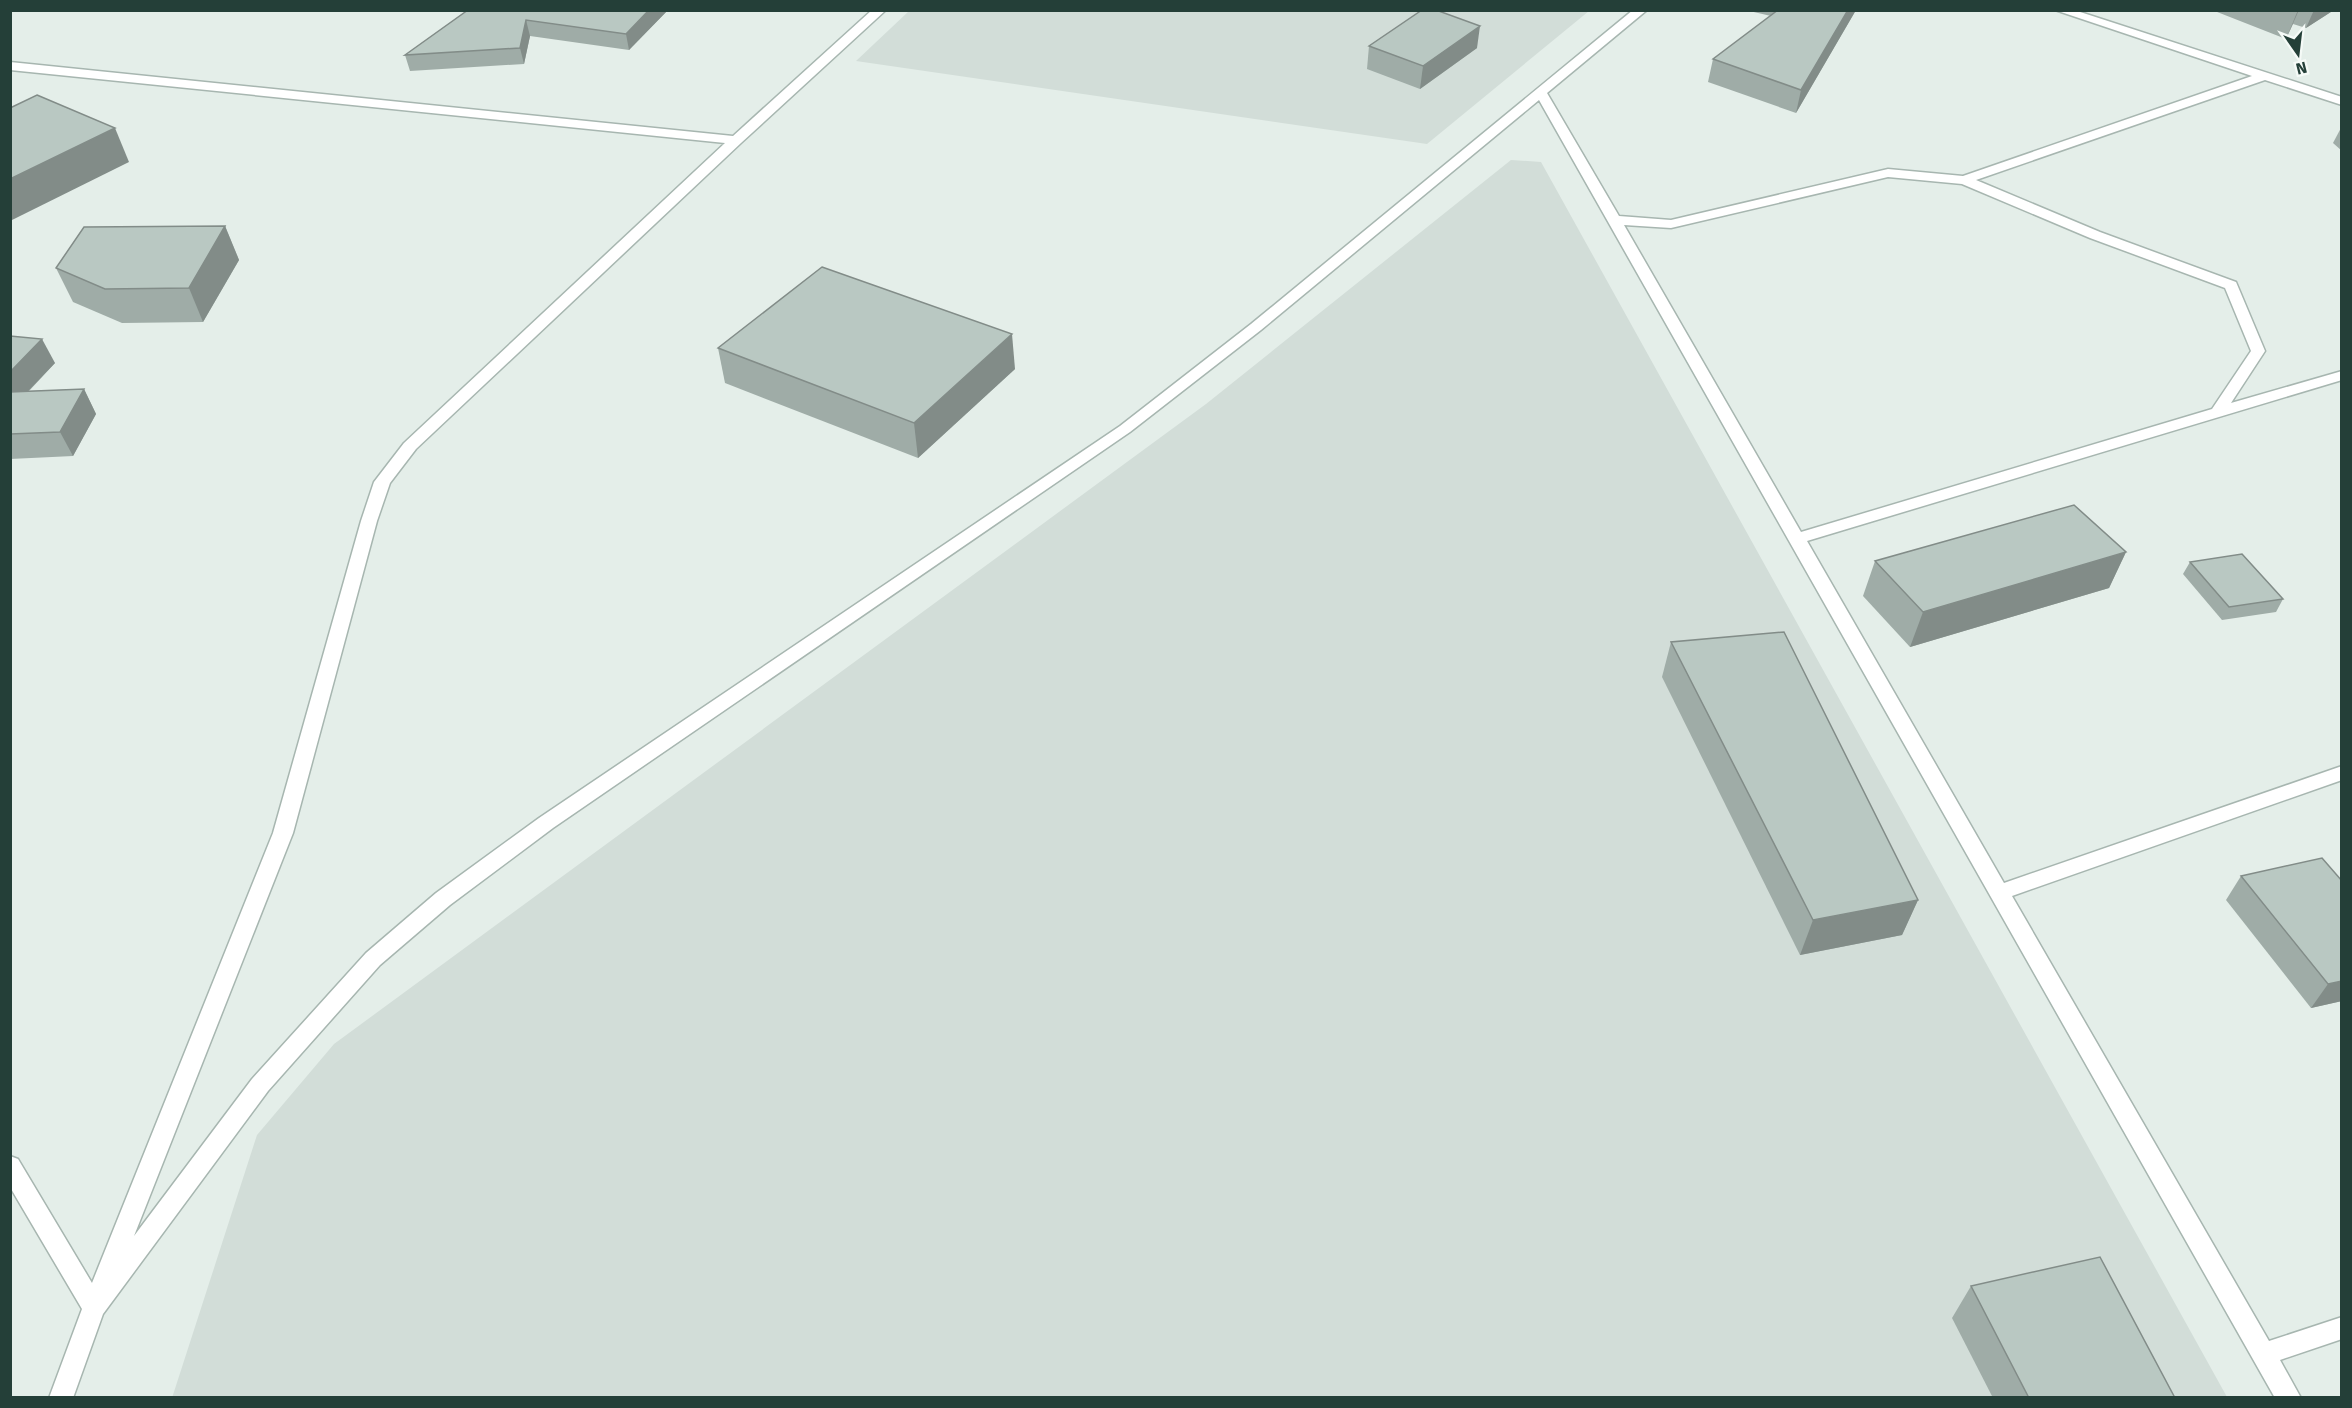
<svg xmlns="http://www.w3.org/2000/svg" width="2352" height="1408" font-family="'Fira Sans',sans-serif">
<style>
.built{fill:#d2ddd8}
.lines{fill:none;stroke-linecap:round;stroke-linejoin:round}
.street-casing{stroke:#a7b6b0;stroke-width:3}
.street{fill:#fff;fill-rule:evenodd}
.wall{fill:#9faca7}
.shaded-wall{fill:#828c88}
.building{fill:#b9c8c2;stroke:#828c88;stroke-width:1.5}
</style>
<rect width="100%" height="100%" fill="#e4eee9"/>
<g class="built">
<polygon points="909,11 1589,11 1427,144 856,61"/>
<polygon points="1511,160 1541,162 2227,1397 172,1398 257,1135 334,1044 1206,404"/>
</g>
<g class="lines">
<g class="street-casing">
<path id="street" d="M 872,10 L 886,10 L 741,143 L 416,449 L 390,483 L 377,521 L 293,833 L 134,1236 L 252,1079 L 366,953 L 436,893 L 539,818 L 1120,426 L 1251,324 L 1633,10 L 1647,10 L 1547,93 L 1619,216 L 1671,220 L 1888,169 L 1963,176 L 2252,76 L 2055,10 L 2074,10 L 2342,97 L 2342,105 L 2265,80 L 1976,180 L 2100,232 L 2236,282 L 2265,351 L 2231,403 L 2342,371 L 2342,380 L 1807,541 L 2004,883 L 2342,766 L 2342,780 L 2012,896 L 2269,1341 L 2342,1317 L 2342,1339 L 2280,1360 L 2301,1398 L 2275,1398 L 1539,100 L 1261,330 L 1130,432 L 553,828 L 450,905 L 380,965 L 268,1091 L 103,1314 L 73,1398 L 49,1398 L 82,1309 L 10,1187 L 10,1156 L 18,1159 L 92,1283 L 273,833 L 361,521 L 374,482 L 404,443 L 725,143 L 10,70 L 10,62 L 733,136 ZM 1888,177 L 1962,184 L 2090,238 L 2225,288 L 2251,351 L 2212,409 L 1801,532 L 1624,225 L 1671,228 Z"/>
</g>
<use href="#street" class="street"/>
</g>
<g class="wall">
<polygon points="468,10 668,10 629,50 530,36 524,64 410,71 405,55"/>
<polygon points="1745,10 1856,10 1796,113 1708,82 1713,59 1771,16"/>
<polygon points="2212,10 2334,10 2306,28 2293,24 2286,39"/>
<polygon points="1369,46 1477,48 1420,89 1367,69"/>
<polygon points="2342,126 2342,151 2333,143"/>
<polygon points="225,226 239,260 203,322 122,323 73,302 56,268"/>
<polygon points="10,336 55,363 29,391 84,389 96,414 73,456 10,459"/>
<polygon points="718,348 1015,369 918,458 725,383"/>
<polygon points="2126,552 2109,588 1910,647 1863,596 1875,561"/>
<polygon points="2190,562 2283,599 2276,612 2222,620 2183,574"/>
<polygon points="1671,642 1918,900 1902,935 1800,955 1662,677"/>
<polygon points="2241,876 2342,881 2342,1001 2311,1008 2226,900"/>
<polygon points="1971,1286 2175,1398 1993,1398 1952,1318"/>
</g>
<g class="shaded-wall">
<polygon points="649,10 668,10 629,50 626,34"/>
<polygon points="1848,10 1856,10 1796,113 1801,90"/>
<polygon points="2298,10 2299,10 2286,39"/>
<polygon points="2314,10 2334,10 2306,28"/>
<polygon points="526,20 530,36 524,64 520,48"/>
<polygon points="1480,26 1477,48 1420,89 1423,66"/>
<polygon points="115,128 129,162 10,221 10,179"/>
<polygon points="225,226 239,260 203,322 189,288"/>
<polygon points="1012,334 1015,369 918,458 914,423"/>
<polygon points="42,339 55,363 10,410 10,372"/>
<polygon points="84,389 96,414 73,456 60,432"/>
<polygon points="2126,552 2109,588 1910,647 1923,612"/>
<polygon points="1918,900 1902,935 1800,955 1813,920"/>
<polygon points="2342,981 2342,1001 2311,1008 2328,984"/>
</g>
<g class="building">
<polygon points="468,10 649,10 626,34 526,20 520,48 405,55"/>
<polygon points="1422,10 1436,10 1480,26 1423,66 1369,46"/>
<polygon points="1778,10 1848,10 1801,90 1713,59"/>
<polygon points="37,95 115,128 10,179 10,108"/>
<polygon points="225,226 189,288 105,289 56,268 84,227"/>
<polygon points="822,267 1012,334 914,423 718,348"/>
<polygon points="10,336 42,339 10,372"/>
<polygon points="84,389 60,432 10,434 10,392"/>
<polygon points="2074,505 2126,552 1923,612 1875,561"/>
<polygon points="2242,554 2283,599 2229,607 2190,562"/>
<polygon points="1784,632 1918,900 1813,920 1671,642"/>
<polygon points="2322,858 2342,881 2342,981 2328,984 2241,876"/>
<polygon points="2100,1257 2175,1398 2029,1398 1971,1286"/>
</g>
<rect width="2352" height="1408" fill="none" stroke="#243f38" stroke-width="24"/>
<g transform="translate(2298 54) rotate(166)" stroke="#f5faf7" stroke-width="4.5" paint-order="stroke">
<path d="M0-4.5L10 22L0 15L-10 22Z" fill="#243f38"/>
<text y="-9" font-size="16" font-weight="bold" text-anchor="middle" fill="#243f38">N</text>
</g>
</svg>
